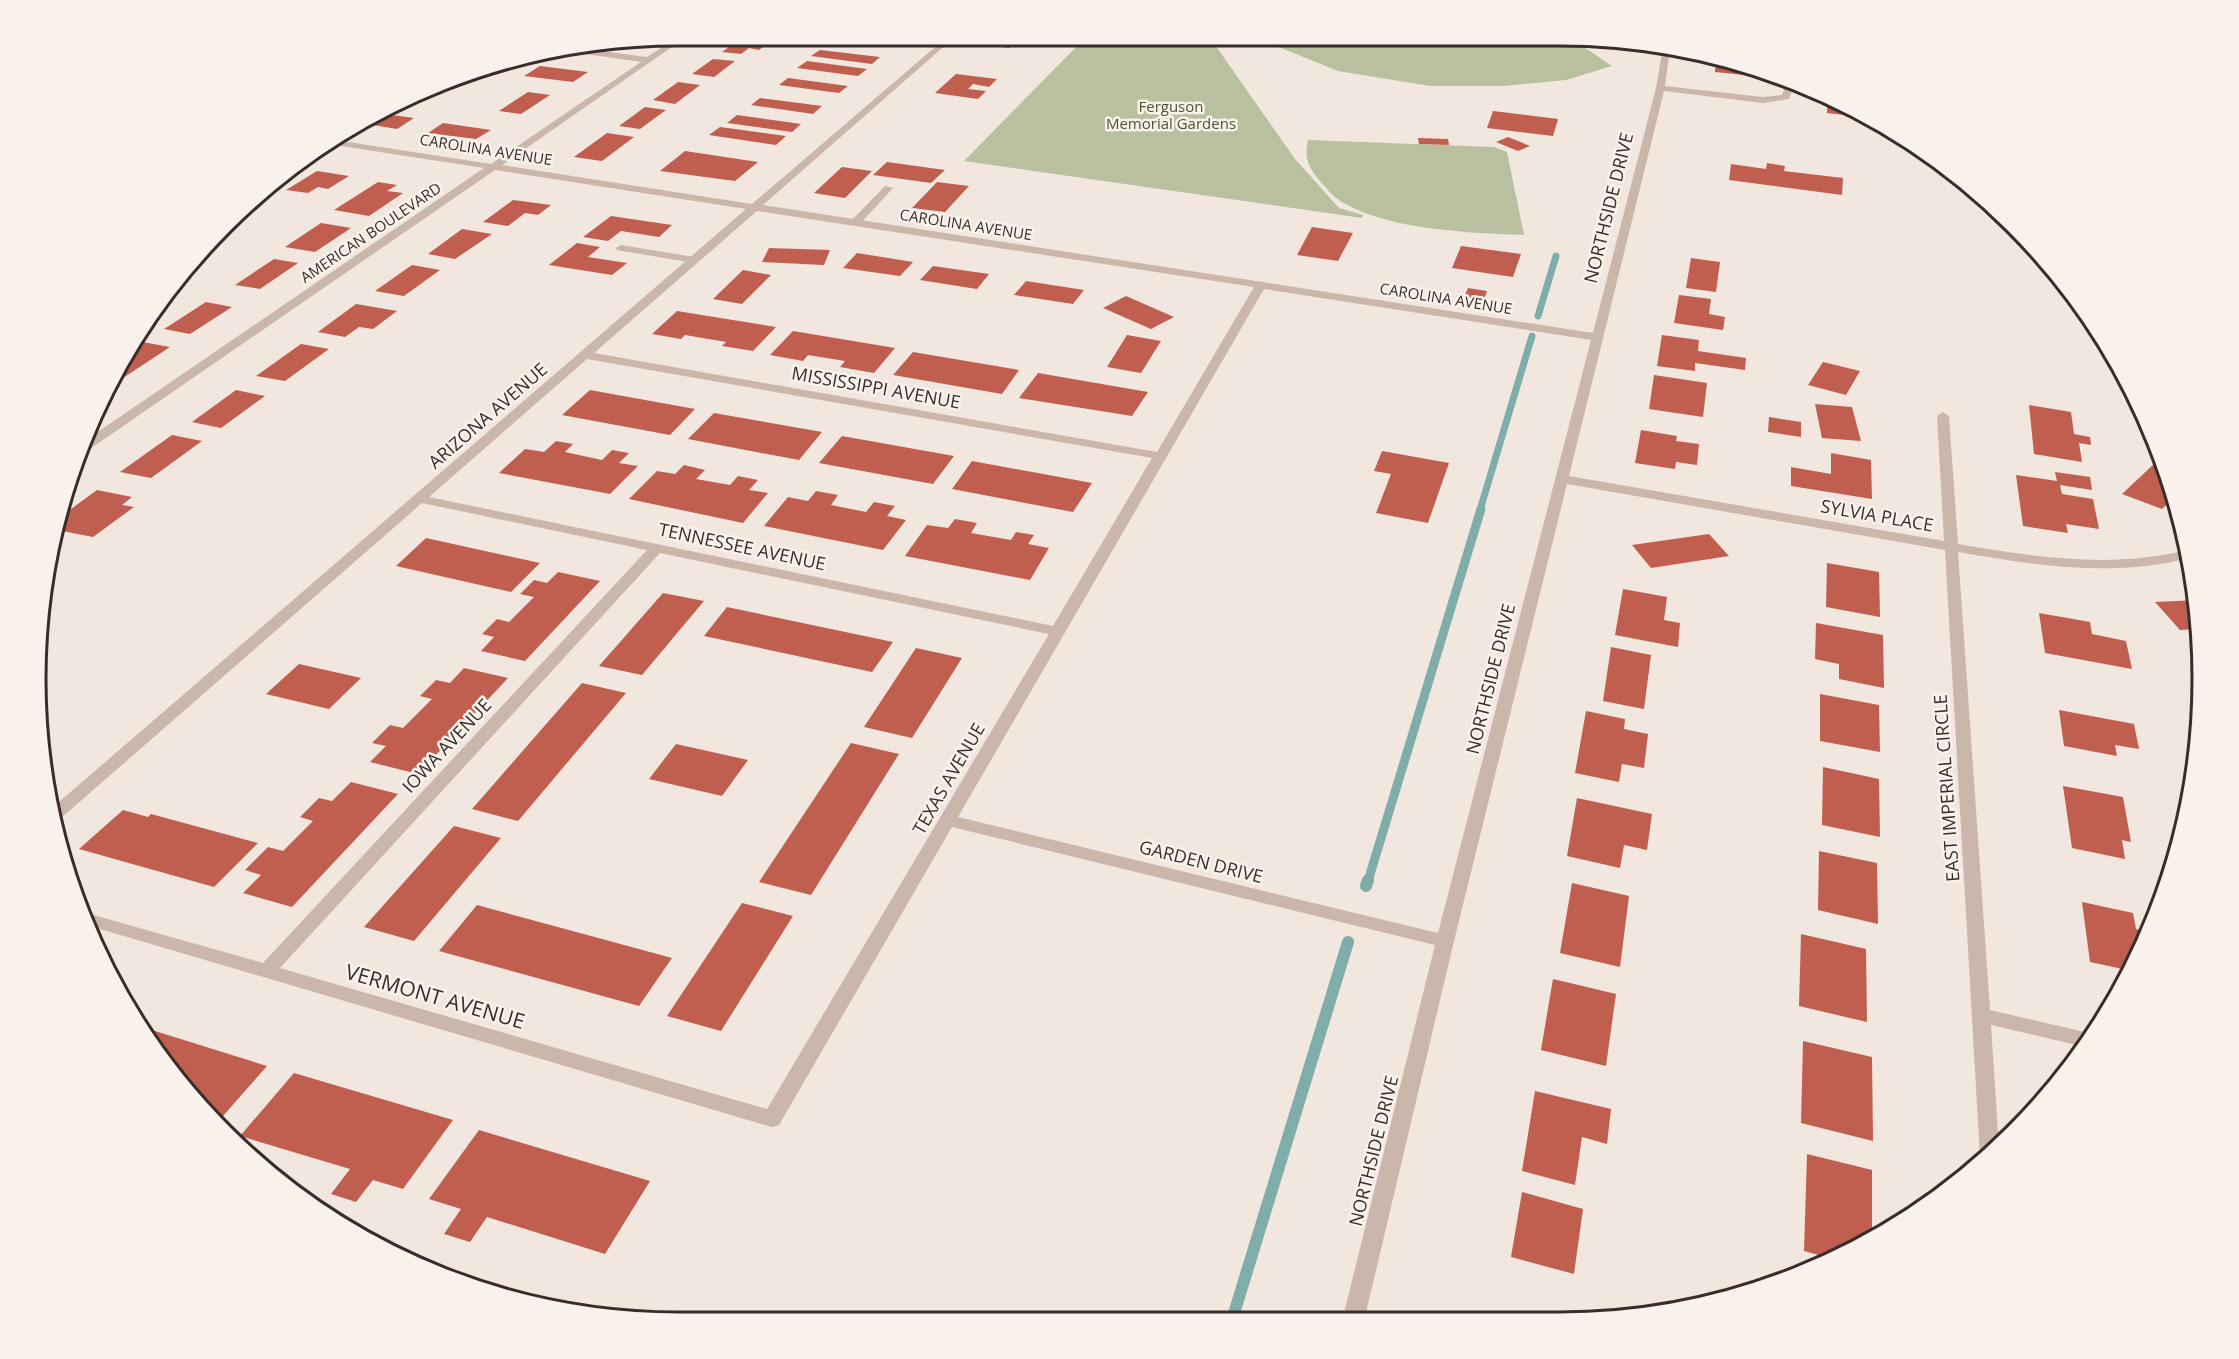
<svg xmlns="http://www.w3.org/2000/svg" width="2239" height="1359" font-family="'Open Sans',sans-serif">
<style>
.green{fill:#b9c0a0}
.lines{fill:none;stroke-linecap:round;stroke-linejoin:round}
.stream-far2{stroke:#7faeaa;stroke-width:7}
.stream-far1{stroke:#7faeaa;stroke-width:9}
.stream{stroke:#7faeaa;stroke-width:12}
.building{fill:#c05e4f}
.lane{fill:#cab6ab;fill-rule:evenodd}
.street{fill:#cab6ab;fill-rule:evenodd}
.labels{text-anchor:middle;stroke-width:5;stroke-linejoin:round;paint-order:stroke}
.far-park-label{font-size:15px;fill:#4b552f;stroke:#f9f2ec}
.far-street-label{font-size:15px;fill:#382d2a;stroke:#f9f2ec}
.street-label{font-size:18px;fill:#382d2a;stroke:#f9f2ec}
.near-street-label{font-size:21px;fill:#382d2a;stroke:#f9f2ec}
.rim{fill:none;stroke:#382d2a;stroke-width:3}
</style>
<rect width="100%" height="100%" fill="#f2e7df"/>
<g class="green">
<polygon points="1575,41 1612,66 1566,80 1504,86 1430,86 1338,71 1264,41"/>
<polygon points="1081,42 1213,42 1295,159 1339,208 1363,215 1362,218 964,161"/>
<path d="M 1308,140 L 1494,147 L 1507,152 L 1524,235 C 1472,233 1389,230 1344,203 C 1334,198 1327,189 1320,181 C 1308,167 1304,158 1308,140 Z"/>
</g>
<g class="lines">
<g class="stream-far2">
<polyline points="1538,316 1556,256"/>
<polyline points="1480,510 1532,336"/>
</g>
<polyline class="stream-far1" points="1368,881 1481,509"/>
<g class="stream">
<polyline points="1366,886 1368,880"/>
<polyline points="1232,1320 1348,942"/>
</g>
</g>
<g class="building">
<polygon points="736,42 770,42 759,50 749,48 741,54 722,52"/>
<polygon points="992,42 1016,42 1009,48 988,45"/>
<polygon points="820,50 880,57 872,64 811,56"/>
<polygon points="713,59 735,61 714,77 692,74"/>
<polygon points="807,61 867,69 858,76 797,68"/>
<polygon points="1716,61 1745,69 1744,75 1715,72"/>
<polygon points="505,63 514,64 499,73 475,70"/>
<polygon points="540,66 588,72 573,82 524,76"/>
<polygon points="956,74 997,79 989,87 973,84 968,89 986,91 978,99 935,93"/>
<polygon points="788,78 848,86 839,93 779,85"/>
<polygon points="678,82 700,85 675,104 653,100"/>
<polygon points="528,92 550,95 521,114 499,111"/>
<polygon points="760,98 822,106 813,114 751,105"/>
<polygon points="1828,98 1862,117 1827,113"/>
<polygon points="645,107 666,110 640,129 619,126"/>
<polygon points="1493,111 1558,119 1553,136 1487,128"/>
<polygon points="378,113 414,118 397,129 361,123"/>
<polygon points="737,115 801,124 792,132 727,123"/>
<polygon points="443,123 491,130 476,139 428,133"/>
<polygon points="720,127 786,136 776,145 709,135"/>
<polygon points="607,133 634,137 602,161 574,157"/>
<polygon points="1508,137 1530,146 1518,151 1496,142"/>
<polygon points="1418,138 1448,139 1449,145 1419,144"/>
<polygon points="685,151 758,162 735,181 660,171"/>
<polygon points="887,162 945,170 931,183 873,175"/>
<polygon points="1767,163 1785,166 1784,171 1843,178 1842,195 1729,180 1731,164 1766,169"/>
<polygon points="842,167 872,171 845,198 814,193"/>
<polygon points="317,171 349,176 328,189 318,187 308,193 286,190"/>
<polygon points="378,182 397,185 387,191 403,193 369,216 334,210"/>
<polygon points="937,182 969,186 945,212 912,208"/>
<polygon points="513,200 551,205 538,215 525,213 508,226 483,222"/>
<polygon points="611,216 672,225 659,237 621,231 608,241 583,237"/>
<polygon points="321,223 351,228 315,252 285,247"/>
<polygon points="1312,227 1353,233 1338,261 1297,255"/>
<polygon points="462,229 492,234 455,259 428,254"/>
<polygon points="577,243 600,247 588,257 627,263 612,275 549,265"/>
<polygon points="1461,246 1521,254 1513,277 1452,268"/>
<polygon points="769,248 830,250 824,265 762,262"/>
<polygon points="857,253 913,262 900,276 843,268"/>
<polygon points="1691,258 1720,262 1716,292 1686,288"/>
<polygon points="274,259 298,263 260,289 235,285"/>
<polygon points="412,265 440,270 404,296 375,291"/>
<polygon points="933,266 989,274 977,289 920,280"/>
<polygon points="743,270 771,275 742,304 713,299"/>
<polygon points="1026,281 1084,290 1073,304 1014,295"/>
<polygon points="1468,288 1487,291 1484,300 1464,297"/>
<polygon points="1679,295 1711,299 1709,314 1725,317 1723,330 1674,323"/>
<polygon points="1126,296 1174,317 1151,329 1103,308"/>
<polygon points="206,302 232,307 190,334 164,329"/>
<polygon points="356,304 397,311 373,329 359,327 345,337 318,332"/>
<polygon points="677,311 776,327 753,351 722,346 726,342 685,335 681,339 652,334"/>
<polygon points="793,331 895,348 874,373 840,367 845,361 808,355 803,361 770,355"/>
<polygon points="1127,335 1161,341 1141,373 1107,367"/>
<polygon points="1662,335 1699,340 1698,351 1746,358 1745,370 1695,363 1695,371 1657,366"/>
<polygon points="137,341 170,347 123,378 117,377 134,343"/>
<polygon points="301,344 329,349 285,381 256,376"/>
<polygon points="913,352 1019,370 1002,394 893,375"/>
<polygon points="1823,362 1860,371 1846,395 1808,385"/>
<polygon points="1038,373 1148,392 1132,416 1019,398"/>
<polygon points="1654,375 1707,383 1703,417 1649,409"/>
<polygon points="236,390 265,396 221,428 192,422"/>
<polygon points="590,390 695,409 670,435 562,415"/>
<polygon points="1815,404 1852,407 1861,441 1822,438"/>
<polygon points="2029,405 2071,412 2074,434 2090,437 2091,445 2079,443 2082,462 2034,454"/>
<polygon points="714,413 822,432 799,460 688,439"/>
<polygon points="1769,417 1801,422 1801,437 1768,432"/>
<polygon points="1641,430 1677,436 1676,441 1699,444 1697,465 1676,462 1675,469 1635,463"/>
<polygon points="172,435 202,441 151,478 120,472"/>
<polygon points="842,436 954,456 933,484 819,463"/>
<polygon points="556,441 573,444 565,452 602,460 612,450 629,453 619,463 638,466 610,494 499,473 525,449 544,452"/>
<polygon points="1382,451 1449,463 1428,523 1376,513 1391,474 1374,471"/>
<polygon points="1831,453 1871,460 1872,499 1791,486 1791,467 1831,474"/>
<polygon points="972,461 1092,483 1073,512 952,489"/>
<polygon points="2155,463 2166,467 2175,497 2162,509 2122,494"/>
<polygon points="684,465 705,470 696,479 730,485 738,476 758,480 749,490 768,493 743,523 629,499 657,471 675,474"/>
<polygon points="2055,472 2090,477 2092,490 2060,485 2062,494 2093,499 2099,529 2066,524 2068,533 2023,526 2016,475 2057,481"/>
<polygon points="97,490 132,497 122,505 134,507 93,537 57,530 60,517"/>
<polygon points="816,491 838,495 831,505 866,512 874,502 895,506 887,516 906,520 883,550 764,526 788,497 808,501"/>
<polygon points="955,519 977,523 971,533 1011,540 1016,532 1034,535 1028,544 1049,548 1030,580 905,556 927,525 948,528"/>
<polygon points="1709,534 1729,556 1651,568 1632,545"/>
<polygon points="426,538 540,563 511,592 396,566"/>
<polygon points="1827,563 1879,572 1880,617 1826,607"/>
<polygon points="558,572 600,581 525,661 481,651 494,637 482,634 497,619 509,622 534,597 520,594 534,580 547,583"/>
<polygon points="1623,589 1667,597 1664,620 1680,623 1678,647 1615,635"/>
<polygon points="663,593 704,601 642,675 599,666"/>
<polygon points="2198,600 2199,629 2180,630 2155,602"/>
<polygon points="727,607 893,642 872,672 704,636"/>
<polygon points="2039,613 2090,622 2092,634 2126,641 2132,669 2045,653"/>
<polygon points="1816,623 1883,635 1884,688 1839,679 1839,664 1815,659"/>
<polygon points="1611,647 1651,655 1644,709 1603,701"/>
<polygon points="916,648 962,658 912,738 864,727"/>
<polygon points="299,664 361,678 329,709 266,694"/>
<polygon points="464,668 508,678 418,774 370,762 386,746 372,743 390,725 403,728 432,699 420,696 436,680 450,683"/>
<polygon points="582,683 626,693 518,821 472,809"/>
<polygon points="1820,694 1879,705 1880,752 1820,741"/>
<polygon points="2059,710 2134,724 2139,749 2115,745 2117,756 2064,746"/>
<polygon points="1586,711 1625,719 1624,729 1648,734 1644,768 1622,764 1619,782 1575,773"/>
<polygon points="851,743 899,754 811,895 759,882"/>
<polygon points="676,744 748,760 722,796 649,779"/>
<polygon points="1823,767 1879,779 1880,837 1822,825"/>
<polygon points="351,782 398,794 292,907 243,893 261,875 245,870 268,847 283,851 313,821 300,817 319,798 332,801"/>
<polygon points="2063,786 2123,797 2131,842 2122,840 2125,859 2072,848"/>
<polygon points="1577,798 1652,814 1647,850 1624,845 1620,868 1567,856"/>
<polygon points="123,810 148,817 151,814 258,843 214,887 79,849"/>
<polygon points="454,826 501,838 414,941 364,927"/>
<polygon points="1819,851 1877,863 1878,924 1818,910"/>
<polygon points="1572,883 1629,896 1620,967 1560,953"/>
<polygon points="2082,902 2133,913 2136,929 2149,932 2132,971 2090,962"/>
<polygon points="742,903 793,916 721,1031 667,1016"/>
<polygon points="477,905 672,958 639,1006 439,951"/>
<polygon points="1801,934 1866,949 1867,1022 1799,1006"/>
<polygon points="1553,979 1616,994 1606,1066 1541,1050"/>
<polygon points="139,1026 267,1066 216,1124 145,1037"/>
<polygon points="1803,1041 1872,1057 1873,1141 1801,1123"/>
<polygon points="294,1073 453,1120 403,1189 373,1180 356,1202 331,1194 350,1169 240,1136"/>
<polygon points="1535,1091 1611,1109 1607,1144 1582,1137 1575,1185 1522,1171"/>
<polygon points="479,1130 650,1181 605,1254 487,1217 470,1242 444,1234 461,1209 429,1199"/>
<polygon points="1807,1154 1872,1170 1872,1241 1833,1259 1804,1251"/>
<polygon points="1522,1192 1583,1209 1574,1274 1511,1257"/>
</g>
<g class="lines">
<g class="lane">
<polygon points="885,186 893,188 859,225 851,225 851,221"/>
<polygon points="621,245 694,257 699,260 694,263 617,250 616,248"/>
</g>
<path class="street" d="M 670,42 L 679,42 L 502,165 L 752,204 L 941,42 L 949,42 L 763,205 L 1593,333 L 1656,88 L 1663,47 L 1670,49 L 1665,86 L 1763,97 L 1782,95 L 1787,80 L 1795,82 L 1789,99 L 1763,103 L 1664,91 L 1569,476 L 1944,541 L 1937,416 L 1943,412 L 1949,416 L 1958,544 C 2034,557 2111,569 2187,550 L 2189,558 C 2113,578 2034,565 1958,552 L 1990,1010 L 2093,1034 L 2085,1047 L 1991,1025 L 1999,1147 L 1983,1163 L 1980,1157 L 1945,550 L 1567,484 L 1454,941 L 1364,1321 L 1342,1321 L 1435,945 L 952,827 L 779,1125 L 772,1127 L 90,926 L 83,912 L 263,963 L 647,550 L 422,503 L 60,819 L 55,821 L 52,808 L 746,209 L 495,170 L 87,451 L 81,451 L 86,440 L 484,168 L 328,144 L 335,140 L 491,164 L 641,62 L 559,50 L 570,47 L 647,57 ZM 757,211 L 1254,287 L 1157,452 L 594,353 ZM 1264,289 L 1591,340 L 1438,933 L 958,817 ZM 587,359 L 1152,458 L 1053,626 L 429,497 ZM 660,553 L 1049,634 L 767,1109 L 280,968 Z"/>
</g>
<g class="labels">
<g class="far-park-label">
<text x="1171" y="112">Ferguson<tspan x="1171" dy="17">Memorial Gardens</tspan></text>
</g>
<g class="far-street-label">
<text transform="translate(486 150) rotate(9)" y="5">CAROLINA AVENUE</text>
<text transform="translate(966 225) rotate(9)" y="5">CAROLINA AVENUE</text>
<text transform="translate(371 233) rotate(-34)" y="5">AMERICAN BOULEVARD</text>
<text transform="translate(1446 299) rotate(9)" y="5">CAROLINA AVENUE</text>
</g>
<g class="street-label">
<text transform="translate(1609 208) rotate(-76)" y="6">NORTHSIDE DRIVE</text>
<text transform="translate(876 388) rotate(10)" y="6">MISSISSIPPI AVENUE</text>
<text transform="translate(488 416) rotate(-41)" y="6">ARIZONA AVENUE</text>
<text transform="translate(1877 516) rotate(10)" y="6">SYLVIA PLACE</text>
<text transform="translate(742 547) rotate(12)" y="6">TENNESSEE AVENUE</text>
<text transform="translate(1491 679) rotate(-76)" y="6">NORTHSIDE DRIVE</text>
<text transform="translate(447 746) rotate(-47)" y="6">IOWA AVENUE</text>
<text transform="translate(949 779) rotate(-60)" y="6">TEXAS AVENUE</text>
<text transform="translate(1947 788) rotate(-94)" y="6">EAST IMPERIAL CIRCLE</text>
<text transform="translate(1201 862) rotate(14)" y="6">GARDEN DRIVE</text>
<text transform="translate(1374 1151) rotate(-76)" y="6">NORTHSIDE DRIVE</text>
</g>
<g class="near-street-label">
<text transform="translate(435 997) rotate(16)" y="7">VERMONT AVENUE</text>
</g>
</g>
<path d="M0 0H2239V1359H0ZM679 46H1559A633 633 0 0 1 2192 679V679A633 633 0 0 1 1559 1312H679A633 633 0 0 1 46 679V679A633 633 0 0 1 679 46Z" fill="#f9f2ec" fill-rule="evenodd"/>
<path class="rim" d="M679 46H1559A633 633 0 0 1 2192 679V679A633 633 0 0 1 1559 1312H679A633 633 0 0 1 46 679V679A633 633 0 0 1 679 46Z"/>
</svg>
